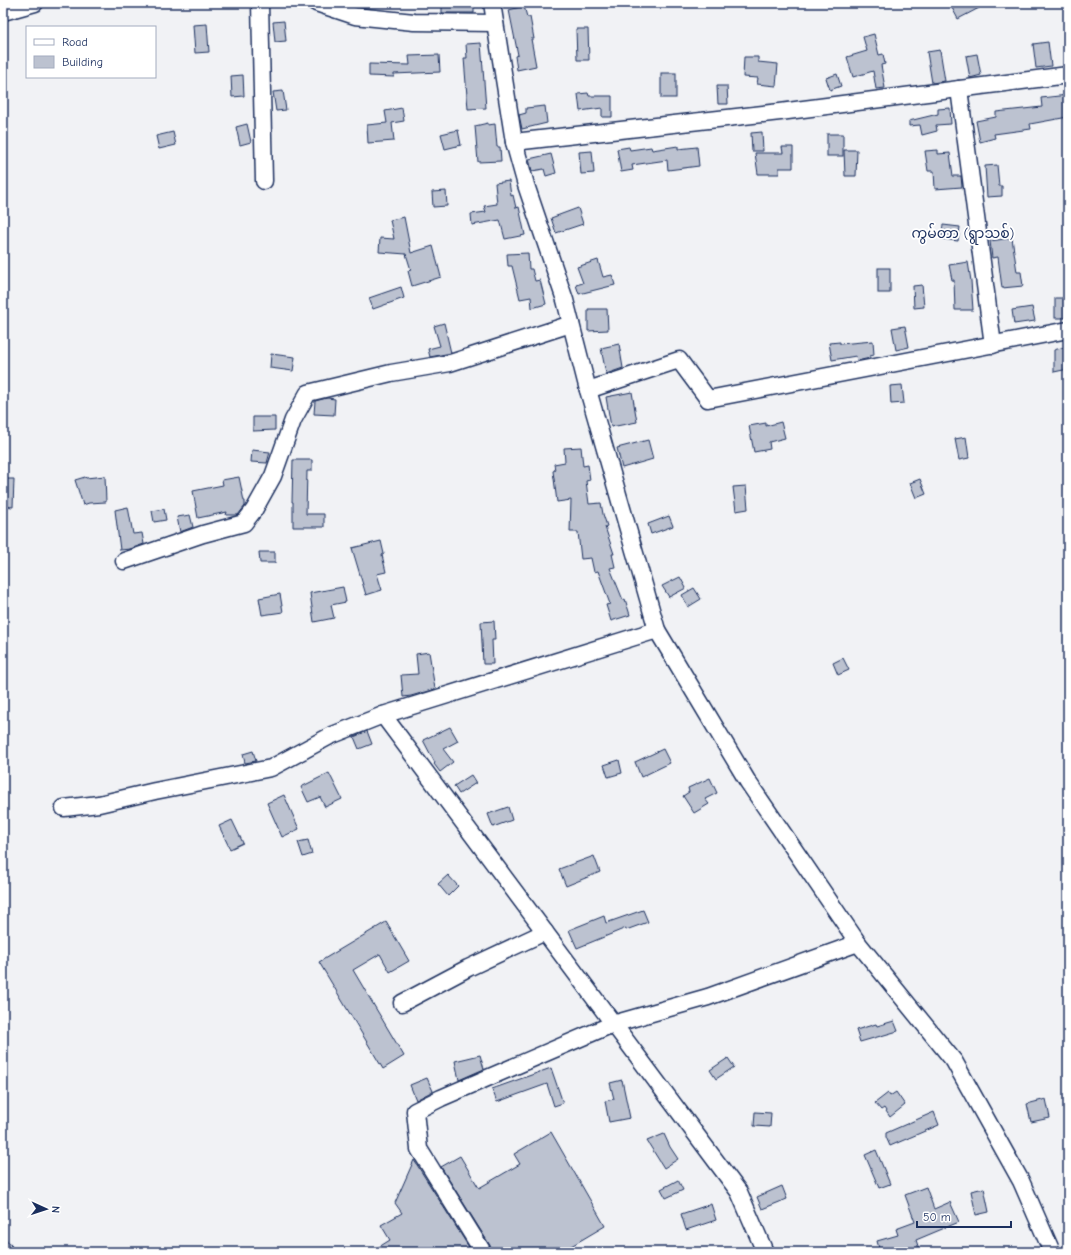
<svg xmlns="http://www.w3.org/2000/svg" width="1071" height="1255" font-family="'Comic Neue','Noto Sans Myanmar',sans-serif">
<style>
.building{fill:#bcc2d0;stroke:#1b2f5e}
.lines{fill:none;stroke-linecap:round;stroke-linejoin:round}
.minor-casing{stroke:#1b2f5e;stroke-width:19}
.minor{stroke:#fff;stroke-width:16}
.labels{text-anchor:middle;stroke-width:3.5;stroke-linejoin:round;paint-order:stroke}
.quarter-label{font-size:14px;fill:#1b2f5e;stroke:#fff}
</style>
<rect width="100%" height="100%" fill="#f1f2f5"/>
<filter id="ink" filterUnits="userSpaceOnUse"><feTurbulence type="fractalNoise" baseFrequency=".025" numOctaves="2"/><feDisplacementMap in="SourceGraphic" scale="8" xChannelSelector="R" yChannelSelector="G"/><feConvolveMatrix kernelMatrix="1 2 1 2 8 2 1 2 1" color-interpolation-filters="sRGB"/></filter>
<g filter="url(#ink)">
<g class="building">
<polygon points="442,3 460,3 460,4 474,5 474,13 442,13"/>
<polygon points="524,6 527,17 530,17 534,39 531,39 536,66 517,70 515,56 518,55 509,10"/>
<polygon points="951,6 979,8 958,19"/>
<polygon points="284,21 286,41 275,42 273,22"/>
<polygon points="207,24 209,52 195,53 193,25"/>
<polygon points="576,29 588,29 589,60 577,60"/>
<polygon points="874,34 879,55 883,54 885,64 881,65 885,88 876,89 873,71 853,77 847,57 867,51 863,37"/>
<polygon points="1048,42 1051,66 1036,68 1033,44"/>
<polygon points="481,43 486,108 468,109 464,58 467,58 466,44"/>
<polygon points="940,50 945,81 932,83 927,52"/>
<polygon points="977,54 981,75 970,78 966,56"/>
<polygon points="439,55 440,72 394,74 394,77 369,76 369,64 410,65 409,56"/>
<polygon points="744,57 758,57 758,62 778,64 776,86 757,84 758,78 743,77"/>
<rect x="661" y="73" width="15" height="25"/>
<polygon points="837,74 841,86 830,90 826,78"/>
<polygon points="243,75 244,96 232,97 231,76"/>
<polygon points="717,86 727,86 728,104 718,104"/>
<polygon points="283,91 286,110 276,111 273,92"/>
<polygon points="588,93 589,96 612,96 612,117 602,117 602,108 580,111 578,94"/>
<polygon points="1068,95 1068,117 1030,124 1031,129 994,134 995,138 980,142 976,121 996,117 996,112 1042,107 1041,98"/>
<polygon points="545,106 547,123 522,129 519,115 526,113 526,108"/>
<polygon points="402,108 404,121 392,123 394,141 368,143 367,125 387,123 385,111"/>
<polygon points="950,108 951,124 936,125 937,131 922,135 920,125 909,126 909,121 938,114 938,109"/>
<polygon points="488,123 488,125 495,124 497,147 500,147 501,161 478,162 475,126"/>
<polygon points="247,124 251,142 240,145 236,127"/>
<polygon points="458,130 461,145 445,149 441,134"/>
<polygon points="173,132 176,145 159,149 156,136"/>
<polygon points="762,132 763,151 752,151 751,133"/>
<rect x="827" y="134" width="16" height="22"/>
<polygon points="678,146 678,149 697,147 699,166 668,170 667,160 632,165 633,170 621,172 617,149 629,147 630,150 651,147 652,150"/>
<polygon points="782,147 793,147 793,168 779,168 779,174 758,174 755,153 783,153"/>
<polygon points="844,150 857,150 856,176 845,176"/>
<polygon points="938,150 938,154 950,153 953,176 961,176 962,187 935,189 934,171 928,171 925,151"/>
<polygon points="592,151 594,173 581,174 579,152"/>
<polygon points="551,154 556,173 546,176 544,169 532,171 529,159"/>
<polygon points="997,165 999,186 1002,186 1002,196 987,197 985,166"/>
<polygon points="509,181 511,196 513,195 516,208 519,207 525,235 505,239 500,220 472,225 471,214 486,212 484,206 497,204 495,183"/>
<polygon points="446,191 447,206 433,207 432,192"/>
<polygon points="578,208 583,224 556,233 551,218"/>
<polygon points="404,217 411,253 433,246 441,277 412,286 408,271 411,270 406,254 379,252 380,238 394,239 390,220"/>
<polygon points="943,225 960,227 958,241 941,239"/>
<polygon points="1012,238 1017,272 1021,272 1023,286 1002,288 998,257 992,258 990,241"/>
<polygon points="528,253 529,269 532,269 535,281 540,280 546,304 532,308 531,297 520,299 512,266 508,266 507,254"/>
<polygon points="598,260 603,277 612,275 615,285 579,294 576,285 583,283 577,267"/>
<polygon points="968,262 971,281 973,310 955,310 954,280 952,280 949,265"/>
<rect x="878" y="268" width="12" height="25"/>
<polygon points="922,285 924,307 914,308 913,286"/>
<polygon points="401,287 404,298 373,309 369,298"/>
<rect x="1055" y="298" width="12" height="20"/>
<polygon points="1032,307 1035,321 1014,324 1012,310"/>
<polygon points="588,309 607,309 608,330 588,331"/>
<polygon points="444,323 451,353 430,357 428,349 440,346 434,326"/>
<polygon points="905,326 909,347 896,350 892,328"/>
<polygon points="873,341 874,355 870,356 870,358 857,361 856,356 832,360 829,343 840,342 840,344"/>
<polygon points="619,344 623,368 606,374 601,348"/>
<polygon points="1068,346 1068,369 1054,372 1054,350"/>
<polygon points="271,354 295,357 293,371 270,368"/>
<polygon points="902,385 904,403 891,404 890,386"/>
<polygon points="632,392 637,422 611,427 606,397"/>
<polygon points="327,398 335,399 334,415 314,414 315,401"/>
<polygon points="253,417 275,417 275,430 253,431"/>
<polygon points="781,422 785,438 769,442 770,449 754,452 749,426 766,423 766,426"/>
<polygon points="966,437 969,458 959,460 955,439"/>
<polygon points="648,440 653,459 622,468 617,448"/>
<polygon points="581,447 583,466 588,465 590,480 586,481 589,504 601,503 603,514 607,526 605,527 614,554 612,554 615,567 610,568 623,600 625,599 630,615 611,621 606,605 610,604 598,571 594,572 591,558 581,559 578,532 570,532 571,500 557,502 553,471 555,470 554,464 565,462 564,448"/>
<polygon points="252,450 270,452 267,463 251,462"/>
<polygon points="293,460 312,460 312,471 307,471 306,514 324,514 324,527 293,527 293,502 292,502"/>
<polygon points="105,476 106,502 89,503 83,505 75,480 85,477 86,478"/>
<polygon points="239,477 244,501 245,501 245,506 238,515 226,515 227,512 198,518 193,491 223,485 222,480"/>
<polygon points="3,479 14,479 13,507 3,506"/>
<polygon points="920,479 926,494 916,498 910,483"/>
<polygon points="746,486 748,509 736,511 733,487"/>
<polygon points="128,507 133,534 142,533 144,544 130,549 120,550 115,510"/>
<polygon points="164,509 166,520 154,522 152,511"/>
<polygon points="190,515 193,527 180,532 177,517"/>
<polygon points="669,516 673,526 651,534 648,524"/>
<polygon points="381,541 384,554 382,555 386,572 377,574 382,590 366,595 352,548"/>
<polygon points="259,552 275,552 275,563 260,563"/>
<polygon points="680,577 686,588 669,597 662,586"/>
<polygon points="343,587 346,602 331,605 334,618 314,622 310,593"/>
<polygon points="694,588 701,599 688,607 682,595"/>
<polygon points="280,594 283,612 262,615 259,598"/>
<polygon points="494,621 495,640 492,640 493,664 483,664 481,622"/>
<polygon points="429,652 435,689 411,696 403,697 401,675 418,674 416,654"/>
<polygon points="843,658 849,670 838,675 833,663"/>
<polygon points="450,727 458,741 443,749 453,762 440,772 434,764 435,763 423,740"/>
<polygon points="367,731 372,744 359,749 354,737"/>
<polygon points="663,749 670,763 641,777 635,762"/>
<polygon points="253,751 256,761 245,763 243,754"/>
<polygon points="619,760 622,773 608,777 604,765"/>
<polygon points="329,773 342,799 325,807 320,797 308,802 301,787"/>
<polygon points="471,775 476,783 459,794 454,786"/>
<polygon points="710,778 717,793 705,799 709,804 694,813 683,796 689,792 688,788"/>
<polygon points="284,795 299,829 282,837 267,803"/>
<polygon points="508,807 512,820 493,827 488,814"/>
<polygon points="232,820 243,843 230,849 219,826"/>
<polygon points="308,840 312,854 303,857 298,842"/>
<polygon points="594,856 600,872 566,886 559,869"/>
<polygon points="448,875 458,886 448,896 438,884"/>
<polygon points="643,910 648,922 626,930 626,928 577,948 569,930 604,916 606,923"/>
<polygon points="386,922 409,961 390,972 380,954 353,970 404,1056 383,1069 319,962"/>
<polygon points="894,1021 898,1031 860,1042 856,1030 876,1024 877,1026"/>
<polygon points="480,1055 484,1069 459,1080 455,1061"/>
<polygon points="728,1058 734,1067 716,1079 710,1070"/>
<polygon points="551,1068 563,1103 554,1106 547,1084 497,1102 492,1089"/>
<polygon points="427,1078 433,1091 416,1100 410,1085"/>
<polygon points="622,1080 630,1118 609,1122 605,1101 614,1099 610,1083"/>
<polygon points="896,1092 905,1105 890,1117 884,1108 881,1110 875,1103 888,1093 890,1096"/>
<polygon points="1046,1099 1050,1118 1031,1122 1027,1104"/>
<polygon points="755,1112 771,1113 770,1127 754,1126"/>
<polygon points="934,1112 939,1125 890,1146 886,1137 886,1133"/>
<polygon points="551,1132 605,1226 561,1252 492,1252 491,1247 441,1167 460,1156 479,1188 520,1164 514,1154"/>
<polygon points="664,1134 670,1147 678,1159 664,1168 647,1141"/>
<polygon points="876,1150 890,1184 879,1188 865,1155"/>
<polygon points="414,1160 424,1176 472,1252 371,1252 390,1240 381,1225 402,1213 395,1203"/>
<polygon points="678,1180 683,1190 666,1198 661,1189"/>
<polygon points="782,1186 787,1199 762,1209 757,1197"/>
<polygon points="926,1187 934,1209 950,1202 959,1222 916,1240 920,1252 880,1252 877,1241 898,1235 896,1229 915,1222 905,1195"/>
<polygon points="984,1188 989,1212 976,1215 971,1191"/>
<polygon points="711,1204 716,1220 686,1230 681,1214"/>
</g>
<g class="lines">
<g class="minor-casing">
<g id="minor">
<polyline points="260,3 264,181"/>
<polyline points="316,3 355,16 414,22 495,23"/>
<polyline points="492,3 514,142 526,185 565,300 588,390 657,630 748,782 858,943 954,1061 1021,1181 1052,1252"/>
<polyline points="3,12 35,3"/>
<polyline points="959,89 993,345"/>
<polyline points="514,142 780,112 1068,75"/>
<polyline points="588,390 679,360 708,399 1068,330"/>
<polyline points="124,561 203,534 244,523 254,510 273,476 293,420 308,393 391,373 450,363 571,324"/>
<polyline points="657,630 383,715 739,1192 765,1252"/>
<polyline points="64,808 99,804 155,791 271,768 330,736 383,715"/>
<polyline points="402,1003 468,968 545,932"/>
<polyline points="3,1249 4,1252"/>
<polyline points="483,1252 419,1149 415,1111 441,1098 613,1024 708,997 858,943"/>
</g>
</g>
<use href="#minor" class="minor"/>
</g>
</g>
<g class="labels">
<g class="quarter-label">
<text x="963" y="238">ကွမ်တာ (ရွာသစ်)</text>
</g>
</g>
<rect width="1071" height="1255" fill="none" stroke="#fff" stroke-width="16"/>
<rect x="8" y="8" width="1055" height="1239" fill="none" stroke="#1b2f5e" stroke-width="1.5" filter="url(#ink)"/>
<rect x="26" y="26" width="130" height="52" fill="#ffffff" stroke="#a4acbf"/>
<rect x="34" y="39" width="20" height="6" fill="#ffffff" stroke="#a4acbf"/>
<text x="62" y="46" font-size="12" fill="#1b2f5e">Road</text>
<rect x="34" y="56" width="20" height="12" fill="#bcc2d0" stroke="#a4acbf"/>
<text x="62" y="66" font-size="12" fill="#1b2f5e">Building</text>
<g transform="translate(46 1209) rotate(93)" stroke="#ffffff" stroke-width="3" paint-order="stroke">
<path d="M0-3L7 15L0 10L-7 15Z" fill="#1b2f5e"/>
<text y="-6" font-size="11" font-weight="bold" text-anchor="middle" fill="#1b2f5e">N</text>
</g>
<path d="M917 1221v6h94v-6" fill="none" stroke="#1b2f5e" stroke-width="2"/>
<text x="923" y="1221" font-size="12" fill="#1b2f5e" stroke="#ffffff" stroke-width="3" paint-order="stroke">50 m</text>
</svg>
